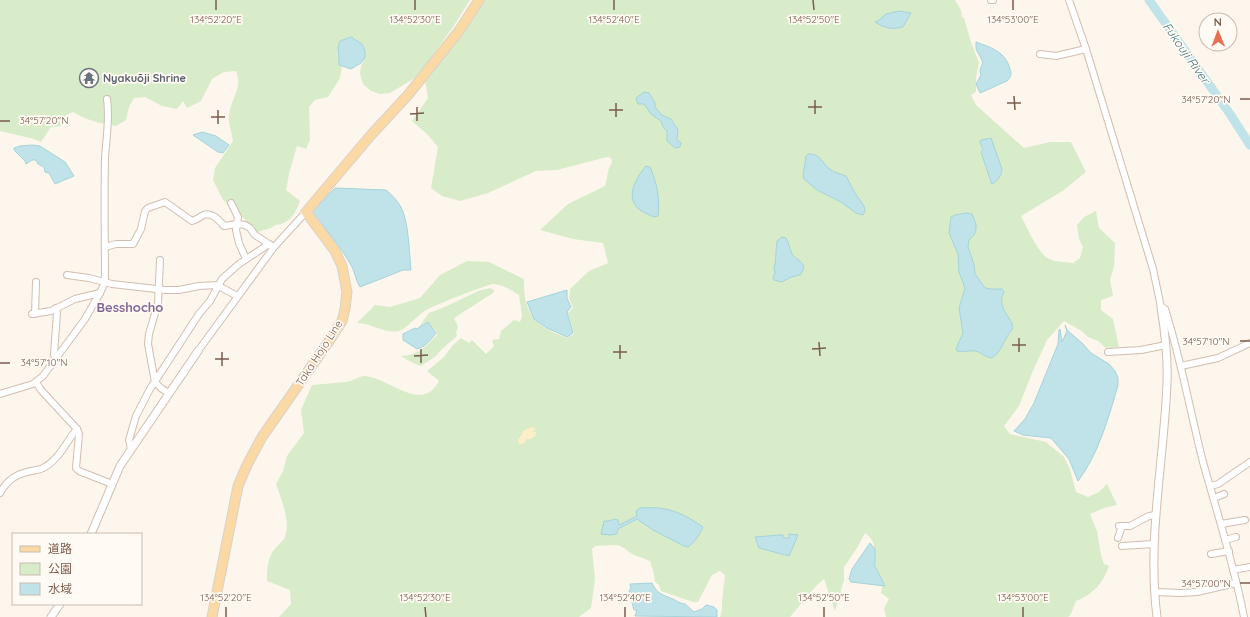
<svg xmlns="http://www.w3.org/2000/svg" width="1250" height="617" font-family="Quicksand,'Noto Sans JP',sans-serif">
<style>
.green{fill:#d8ecc9}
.sand{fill:#fcefc7}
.water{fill:#bfe3e8;stroke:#a5d3da}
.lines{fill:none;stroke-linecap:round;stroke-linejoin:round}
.river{stroke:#bfe3e8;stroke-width:9}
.minor-casing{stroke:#d1beb0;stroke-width:8}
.tertiary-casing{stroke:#d1beb0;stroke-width:9}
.primary-casing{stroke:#dad1cd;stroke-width:11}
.minor{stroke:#fff;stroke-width:6}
.tertiary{stroke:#fff;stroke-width:7}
.primary{stroke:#fbd9a5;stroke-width:9}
.ticks{fill:none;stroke:#7a5c4d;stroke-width:1.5}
.labels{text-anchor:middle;stroke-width:3.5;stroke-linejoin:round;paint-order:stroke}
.worship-label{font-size:11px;font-weight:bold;fill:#5b616d;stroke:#fffaf3;text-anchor:start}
.street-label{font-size:11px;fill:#7a5c4d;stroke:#fffaf3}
.water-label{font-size:12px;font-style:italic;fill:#437c86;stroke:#fffaf3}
.quarter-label{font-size:13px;font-weight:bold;fill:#846695;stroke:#fffaf3}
.ticks-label{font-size:10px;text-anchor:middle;fill:#7a5c4d;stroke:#fffaf3;stroke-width:3.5;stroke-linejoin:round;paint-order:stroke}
</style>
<rect width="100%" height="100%" fill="#fdf6ec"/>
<g class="green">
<path d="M 0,0 L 470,0 L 453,27 L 418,76 L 390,93 L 380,94 L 371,91 L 363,84 L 360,74 L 361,66 L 365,57 L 365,52 L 362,44 L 351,37 L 340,41 C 337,49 337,57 339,65 L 342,67 L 340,78 L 328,97 L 315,100 L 309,107 L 310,140 L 306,149 L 297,146 L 289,174 L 286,190 L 300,201 C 295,214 290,224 275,225 L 271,228 L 254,233 L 247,227 L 245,219 L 223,200 L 213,180 L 215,168 L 233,141 C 232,134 229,126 229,119 C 228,101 244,90 236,71 L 224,72 L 212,79 L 201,101 L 187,108 L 183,101 L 177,109 L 162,106 L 145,97 L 134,98 L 129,107 L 126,120 L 116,126 C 99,123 88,121 73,112 L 66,115 L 62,126 L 51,127 L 41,142 L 34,139 L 0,131 Z"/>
<path d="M 482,0 L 955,0 L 961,10 L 962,17 L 964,18 L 971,42 L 979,63 L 976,77 L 976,92 L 971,95 L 976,105 L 1024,148 L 1050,142 L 1071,142 L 1086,172 L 1064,190 L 1021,216 C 1027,227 1036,249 1046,257 C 1053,262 1064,262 1073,263 L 1080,258 L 1083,247 L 1079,239 L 1077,225 L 1084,217 L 1096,211 L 1099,228 L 1115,243 L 1114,267 L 1110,280 L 1113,296 L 1101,300 L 1101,310 L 1113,319 L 1119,347 L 1106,348 L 1098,341 L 1088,337 L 1080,330 L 1064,321 L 1047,340 L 1032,373 L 1019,406 L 1004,426 L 1010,434 L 1046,442 L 1064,457 L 1070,469 L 1076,492 L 1088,497 L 1099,492 L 1107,484 L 1117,505 L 1104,508 L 1090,514 L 1097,531 L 1101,555 L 1104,564 L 1109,566 C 1103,583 1094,594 1076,601 L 1071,614 L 1068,617 L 886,617 L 884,608 L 889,599 L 881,593 L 882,586 L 885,585 C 882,579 877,572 876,565 C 872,551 879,543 865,533 L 857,548 L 844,567 L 844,580 L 835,611 L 824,579 L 816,586 L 790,617 L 720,617 L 722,610 L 722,601 L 725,575 L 720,571 L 712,575 L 698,602 L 693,602 L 661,591 L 659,585 L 655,582 L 654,574 L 650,561 L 632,554 L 624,548 L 618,545 L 595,546 L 592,549 L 595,579 L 591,608 L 579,617 L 279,617 L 291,604 L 290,590 L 267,581 C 267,570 267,561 273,551 C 276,547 281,543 284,539 C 292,524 281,499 276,484 L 283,471 L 287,456 L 304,433 L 301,410 L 312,385 C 324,384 335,383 346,382 C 353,381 360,375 366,376 C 392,380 422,413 439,381 L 427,371 L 444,357 L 452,346 L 461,338 L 469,343 L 472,340 L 486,354 L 494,346 L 492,340 L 499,339 L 501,331 L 514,320 L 520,322 L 522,316 L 519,295 C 510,290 504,285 494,284 C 488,284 429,307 423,312 C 417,316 406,329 399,331 C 385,334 371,323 357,323 L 375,305 L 390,307 L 420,298 L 440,275 L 467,261 L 489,262 L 524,279 C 524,287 524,295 526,302 C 531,323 549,331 567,338 L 574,334 L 568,313 L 573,308 L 569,298 L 570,289 L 589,271 L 608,263 L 603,243 L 573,239 L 540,230 L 568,204 L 605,186 L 609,168 L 612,162 L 611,158 L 607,157 L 557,170 L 536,171 L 488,193 L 460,201 L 442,196 L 431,188 L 438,147 L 427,134 L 412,121 L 428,98 L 425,79 Z"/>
<path d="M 490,288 L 494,290 L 493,293 L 454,318 L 458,327 L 456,332 L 457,336 L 440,351 L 436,356 L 421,366 C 415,364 407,360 401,356 C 417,356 427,346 437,335 L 436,331 L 428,322 L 418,328 L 429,313 L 447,306 L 478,291 Z"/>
</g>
<polygon class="sand" points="531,427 535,428 535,430 532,432 536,432 536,435 531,439 526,439 525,443 519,444 518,440 522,434 523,431"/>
<g class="water">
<path d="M 899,11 L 911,13 L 903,27 C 892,30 884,28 875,22 L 878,21 L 886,14 Z"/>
<polygon points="351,37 362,44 365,51 365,57 361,63 351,69 339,65 338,47 340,41"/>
<path d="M 976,42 C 990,47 1006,52 1010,69 C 1012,74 1011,77 1007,81 L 980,93 L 976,84 L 981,75 L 980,70 L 983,62 L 976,49 Z"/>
<polygon points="644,92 649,93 655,103 655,107 662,115 671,119 678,130 677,140 681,143 680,147 675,148 667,141 667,131 663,127 661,121 651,114 644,104 638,104 636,98"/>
<polygon points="202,132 216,136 229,145 223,153 218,152 193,135"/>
<path d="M 991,138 L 1002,169 C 1002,175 997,182 992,184 L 991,182 L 981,152 L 983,150 L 980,142 L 981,140 Z"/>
<polygon points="32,145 40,146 65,162 74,176 55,184 49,173 45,172 44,167 38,164 36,160 32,160 26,164 25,161 14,150 14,148 20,146"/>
<path d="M 808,154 C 821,153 822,164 831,170 C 835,173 842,174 846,176 L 855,193 L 864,206 L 865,211 L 863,215 L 856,213 L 841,202 L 817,190 L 804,179 L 803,176 L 806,156 Z"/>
<path d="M 646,166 L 650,167 C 657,183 660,198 658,216 L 654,217 C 650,215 644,213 640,210 C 624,198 636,178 646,166 Z"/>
<path d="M 335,188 L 386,190 C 392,195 397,200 401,207 C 409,223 409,251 411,270 L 403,270 L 360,287 C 356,281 355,273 352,267 C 341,247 327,229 311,213 Z"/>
<path d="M 967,213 L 972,214 L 976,224 L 976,230 L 974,235 L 969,240 L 968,247 L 974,264 L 975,274 L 985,288 L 991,289 L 1002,289 L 1004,292 C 998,305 1005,311 1012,323 C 1014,330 1010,331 1007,337 C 1002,345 1000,354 991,358 C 985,357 981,352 975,351 C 968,350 963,353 957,351 L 956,349 L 963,333 L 959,308 L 965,288 L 959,272 L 958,254 L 949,233 L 951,217 L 955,215 Z"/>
<path d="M 782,237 L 786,238 C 789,243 790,249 792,254 C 797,262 810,262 800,275 L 791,277 L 782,282 L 774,280 L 773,278 L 775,273 L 774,267 C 776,264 776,246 777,241 Z"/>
<polygon points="567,290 567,298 571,307 567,312 573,333 567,337 547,328 534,319 527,302"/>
<path d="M 428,322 L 436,333 C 431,340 425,347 417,349 L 403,340 L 403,334 L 415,328 L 417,329 Z"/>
<path d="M 1065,325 L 1067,330 L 1083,344 L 1091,353 L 1109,364 L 1115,371 L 1118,378 L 1118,385 C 1109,417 1098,455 1078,481 L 1069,459 L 1051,438 L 1023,435 L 1014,431 L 1025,419 L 1034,403 L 1058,344 L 1059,330 L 1060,329 L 1062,342 L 1067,331 Z"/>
<path d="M 640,508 C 667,506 681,512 703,527 C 700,534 695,542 688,547 L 684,546 L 653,530 L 637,519 L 618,529 L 617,534 L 611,535 L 601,534 L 604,521 L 609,521 L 615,519 L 618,520 L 619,525 L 637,516 L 636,511 Z"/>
<polygon points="789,534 798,535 789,556 759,548 755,537 780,535 783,535 783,538 789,538"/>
<polygon points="870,543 875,549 875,566 885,586 851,582 849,579 852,569"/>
<path d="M 652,583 C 657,594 663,595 673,599 C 677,601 681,604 685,604 L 694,612 L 702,609 L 706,605 L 714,607 L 717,610 L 717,617 L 635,616 L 637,610 L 634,610 C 632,604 632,598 629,591 L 631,588 L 630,584 Z"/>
</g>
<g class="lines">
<polyline class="river" points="1149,0 1230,114 1250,145"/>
<g class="minor-casing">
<g id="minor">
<polyline points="991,0 993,0"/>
<path d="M 1069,0 L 1086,49 L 1153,269 L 1161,307 L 1165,309 C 1181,359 1190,411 1203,462 C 1217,513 1234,564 1244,617"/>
<polyline points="1040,54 1056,56 1086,49"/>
<polyline points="231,203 238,217 236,230 239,243 246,259"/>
<path d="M 105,247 L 116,244 L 133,244 L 141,229 L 145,211 L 148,208 L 165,202 L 192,221 C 203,218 202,210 215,217 C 219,220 221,222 224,226 L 237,224 L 245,225 L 250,228 L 255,235 L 269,244"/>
<polyline points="160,260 158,303 149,334 148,344 155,382 162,389 169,393"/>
<polyline points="67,275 89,278 112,284 165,290 179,290 199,286 217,285 237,296"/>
<polyline points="32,314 51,311 75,299 100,293"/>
<polyline points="35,314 36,282"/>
<polyline points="198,351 274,247 306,212"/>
<polyline points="1108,352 1141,350 1166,345"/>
<polyline points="55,359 54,354 57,313 56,308"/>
<polyline points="1181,366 1218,358 1250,343"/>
<polyline points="36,382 41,390 77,429 79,434 76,468 79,471 112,484"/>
<path d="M 0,394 L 33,384 L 43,376 L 85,319 L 100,293 L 105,282 C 105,241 104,200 105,159 C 106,139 110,119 107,99"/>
<polyline points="131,449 129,440 136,416 150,389 199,314 210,301 222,279 239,264 269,244 274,247"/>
<polyline points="1211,486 1218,484 1250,462"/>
<path d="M 0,493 C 7,480 16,474 31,471 C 35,470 40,470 43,468 C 59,460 66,442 77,429"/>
<polyline points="1214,498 1224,494"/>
<polyline points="1221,524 1245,520"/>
<polyline points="1119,526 1130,526 1149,516 1156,515"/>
<polyline points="1118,538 1122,526"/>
<polyline points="1225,540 1236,537"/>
<polyline points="1122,546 1154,544"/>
<polyline points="1211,554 1229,551"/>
<polyline points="1233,570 1250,567"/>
<polyline points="1155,592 1181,593 1197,592 1236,583"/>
</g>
</g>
<g class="tertiary-casing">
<g id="tertiary">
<polyline points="91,534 120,466 198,351"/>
<polyline points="51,617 60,604"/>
<path d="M 1157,617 C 1147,538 1164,461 1167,383 C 1168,357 1165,332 1161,307"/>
</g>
</g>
<g class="primary-casing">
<polyline id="primary" points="212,617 238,486 247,465 262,437 329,341 342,321 345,309 347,292 342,266 335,251 306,212 371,135 408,95 459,31 479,0"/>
</g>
<use href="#minor" class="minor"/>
<use href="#tertiary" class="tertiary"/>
<use href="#primary" class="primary"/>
</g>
<path class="ticks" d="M 216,0 L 216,10M 415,0 L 415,10M 614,0 L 614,10M 813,0 L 814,10M 1013,0 L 1013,10M 1014,96 L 1015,110M 1240,99 L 1250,99M 815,100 L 815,114M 616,103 L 616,117M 1007,103 L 1021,103M 417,107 L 417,121M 808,107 L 822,107M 218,110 L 218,124M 609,110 L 623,110M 410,114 L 424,113M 211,117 L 225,117M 0,121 L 10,121M 1019,338 L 1019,352M 1240,341 L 1250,341M 819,342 L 820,356M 620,345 L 620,359M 1012,345 L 1026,345M 421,349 L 421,363M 812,349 L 826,348M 222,352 L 222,366M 613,352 L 627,352M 414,356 L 428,355M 215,359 L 229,359M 0,363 L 10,363M 1240,583 L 1250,583M 226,607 L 226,617M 425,607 L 426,617M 625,607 L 625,617M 824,607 L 824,617M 1023,607 L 1023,617"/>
<defs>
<g id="temple-ring" transform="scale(1)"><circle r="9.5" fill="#fffaf3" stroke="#6b7280" stroke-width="1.5"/><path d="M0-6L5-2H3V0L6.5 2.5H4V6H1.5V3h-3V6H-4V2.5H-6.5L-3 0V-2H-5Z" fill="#6b7280"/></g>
</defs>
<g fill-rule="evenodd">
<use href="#temple-ring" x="89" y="78"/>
</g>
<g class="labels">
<g class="worship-label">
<text x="103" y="82">Nyakuōji Shrine</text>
</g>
<g class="street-label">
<text transform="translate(319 353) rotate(-57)" y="4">Taka Hojo Line</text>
</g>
<g class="water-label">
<text transform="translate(1186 53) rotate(55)" y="4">Fukouji River</text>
</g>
<g class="quarter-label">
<text x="130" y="312">Besshocho</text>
</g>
</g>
<g class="ticks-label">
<text x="216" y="23">134°52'20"E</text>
<text x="415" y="23">134°52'30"E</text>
<text x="614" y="23">134°52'40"E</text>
<text x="814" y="23">134°52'50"E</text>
<text x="1013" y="23">134°53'00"E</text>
<text x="1206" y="103">34°57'20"N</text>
<text x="44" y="124">34°57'20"N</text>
<text x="1206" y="345">34°57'10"N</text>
<text x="44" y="366">34°57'10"N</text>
<text x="1206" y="587">34°57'00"N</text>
<text x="226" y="601">134°52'20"E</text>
<text x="425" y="601">134°52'30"E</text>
<text x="625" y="601">134°52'40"E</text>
<text x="824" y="601">134°52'50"E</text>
<text x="1023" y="601">134°53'00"E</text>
</g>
<rect x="12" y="533" width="130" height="72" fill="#fffaf3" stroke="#cabbb1"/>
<rect x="20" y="546" width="20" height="6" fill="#fbd9a5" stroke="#cabbb1"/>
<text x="48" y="553" font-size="12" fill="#7a5c4d">道路</text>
<rect x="20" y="563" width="20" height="12" fill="#d8ecc9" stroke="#cabbb1"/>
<text x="48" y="573" font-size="12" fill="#7a5c4d">公園</text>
<rect x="20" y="583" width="20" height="12" fill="#bfe3e8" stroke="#cabbb1"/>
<text x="48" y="593" font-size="12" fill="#7a5c4d">水域</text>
<g transform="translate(1218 32) rotate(359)"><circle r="19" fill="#fffaf3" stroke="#cabbb1"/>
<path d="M0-3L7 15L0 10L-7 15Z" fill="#e76f51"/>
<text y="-6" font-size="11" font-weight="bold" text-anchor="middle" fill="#7a5c4d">N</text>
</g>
</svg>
